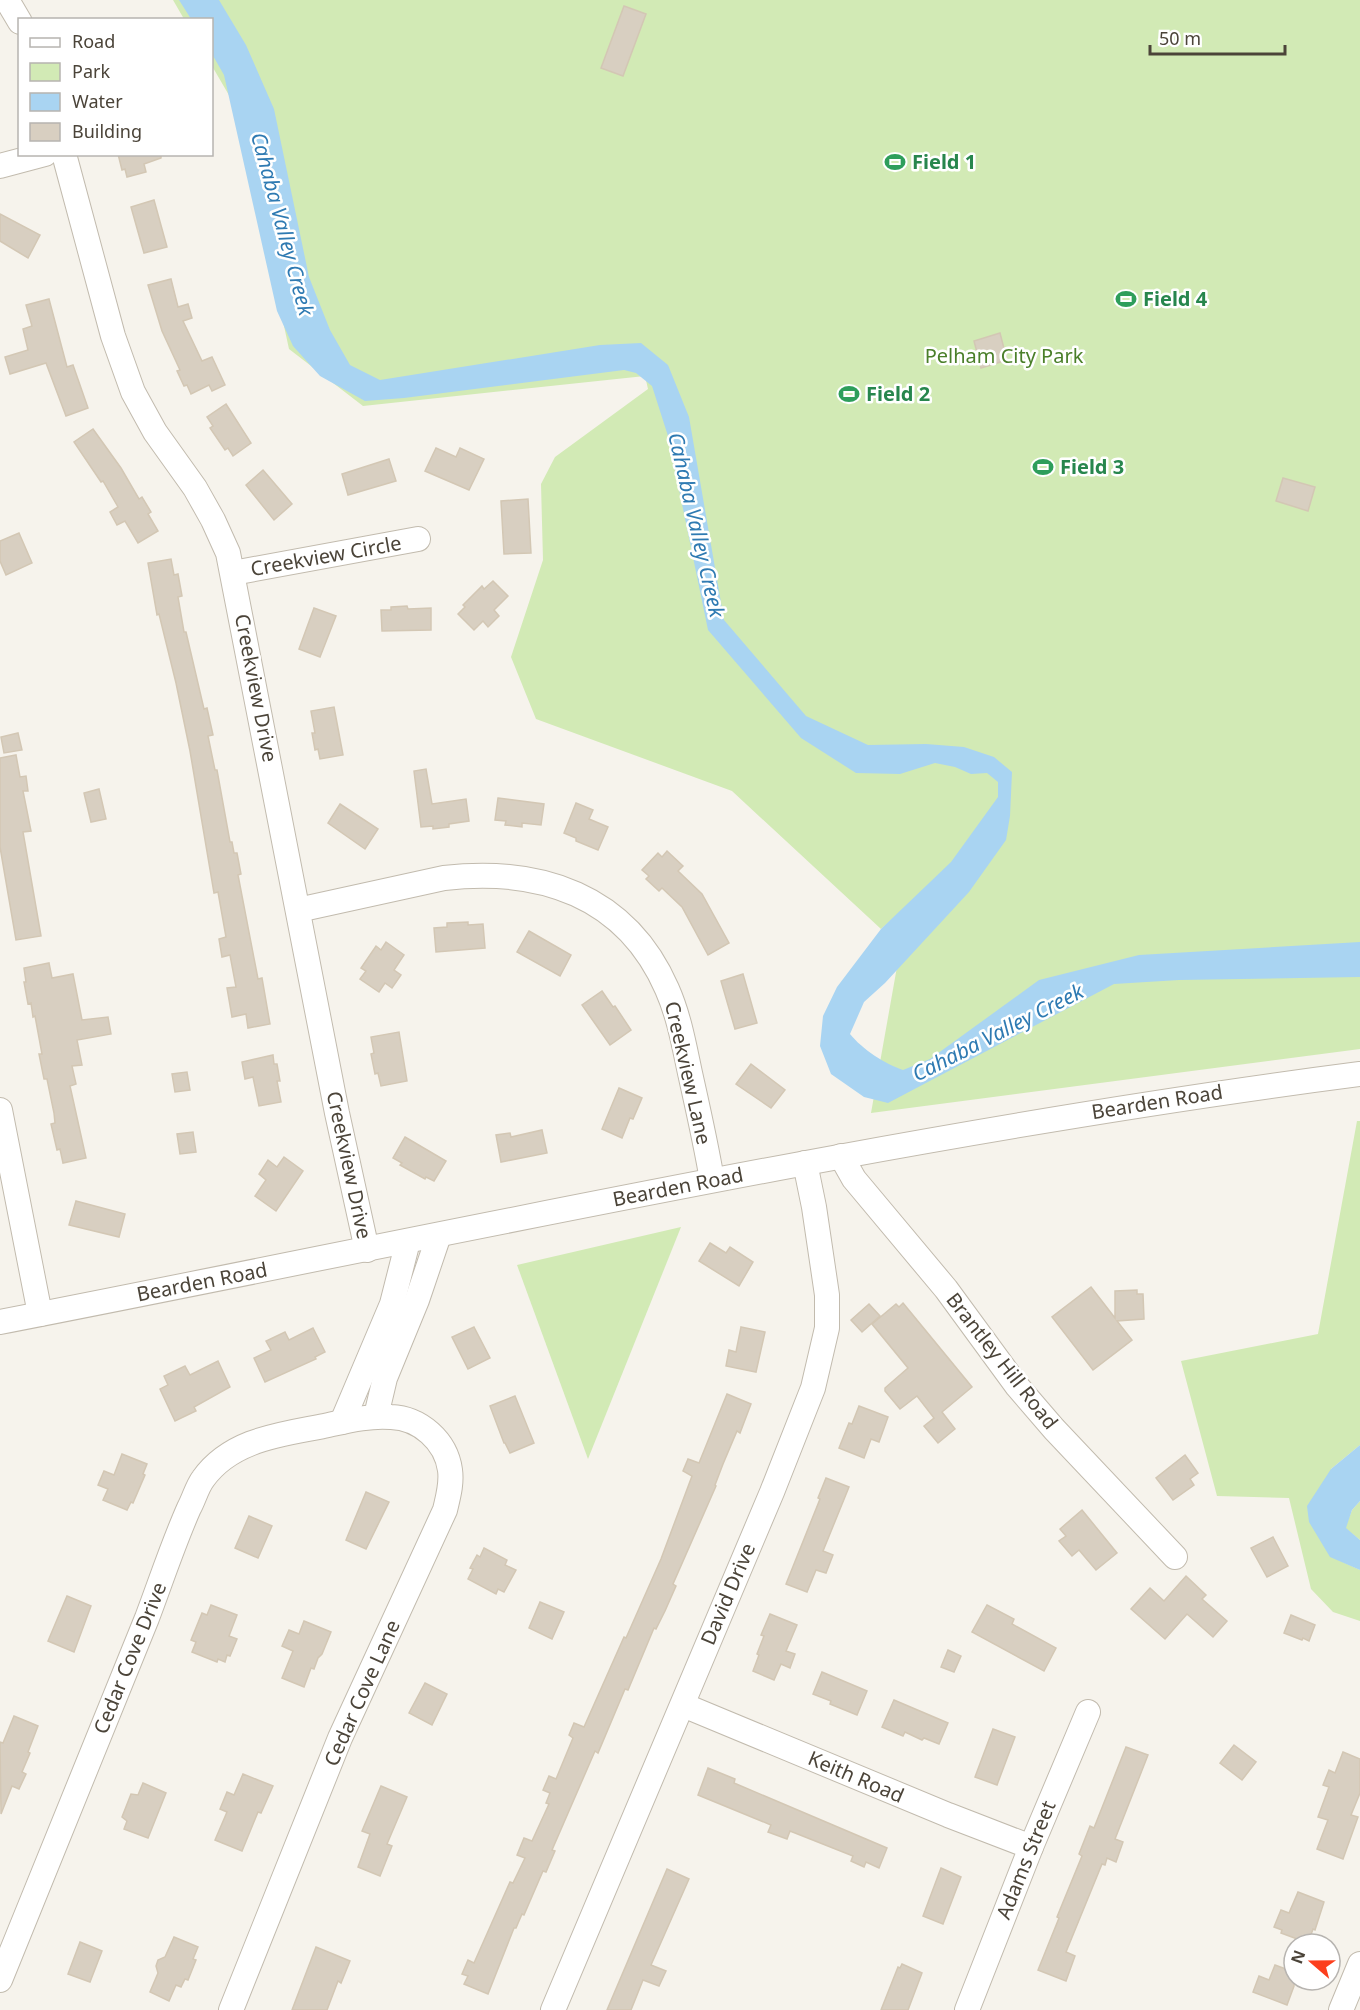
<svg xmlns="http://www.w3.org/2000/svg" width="1360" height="2010" font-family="'Noto Sans',sans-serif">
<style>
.green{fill:#d2eab5}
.water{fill:#a9d4f2}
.building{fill:#d8cfc1;stroke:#d3c7b4;stroke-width:1.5}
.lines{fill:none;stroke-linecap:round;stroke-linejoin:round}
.minor-casing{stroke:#c2bbae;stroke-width:26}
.minor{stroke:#fff;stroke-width:24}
.labels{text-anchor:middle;stroke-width:5;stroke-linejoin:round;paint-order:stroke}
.leisure-label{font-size:20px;font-weight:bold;fill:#27864d;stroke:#fff;text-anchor:start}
.park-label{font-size:20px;fill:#4a7f2a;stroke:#fff}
.street-label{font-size:20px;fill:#4b4439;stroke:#fff}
.water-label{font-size:21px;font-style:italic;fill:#2e7ab2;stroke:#fff}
</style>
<rect width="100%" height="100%" fill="#f6f3ec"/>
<g class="green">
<polygon points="173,0 1360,0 1360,1049 871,1113 908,905 881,929 732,791 536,719 511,657 543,560 541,484 555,457 648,389 645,376 363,406 289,349 237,109 212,66 212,20 184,19"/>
<polygon points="1357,1121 1360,1121 1360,1445 1331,1469 1330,1556 1360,1570 1360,1621 1333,1612 1311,1589 1289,1498 1217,1496 1181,1361 1318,1334"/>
<polygon points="681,1227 588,1459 517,1265"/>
<polygon points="1360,1501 1360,1540 1345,1528 1352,1510"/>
</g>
<g class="water">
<path d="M 179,0 L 219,0 L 246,45 L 274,109 L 309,277 L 330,330 L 350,365 L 380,380 L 600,345 L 641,343 L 668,365 L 689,417 L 724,620 L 806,716 L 868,745 L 926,744 L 964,747 L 994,757 L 1012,772 L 1010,816 L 1006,840 L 969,892 L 885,983 L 864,1002 L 850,1034 C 862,1049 885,1064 903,1070 L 930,1059 L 1039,980 L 1139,955 L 1360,942 L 1360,977 L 1179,980 L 1114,984 L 888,1103 L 864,1097 L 831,1074 L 820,1046 L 823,1016 L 837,987 L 881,929 L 951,862 L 998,797 L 998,782 L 987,773 L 971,774 L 955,767 L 935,763 L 900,774 L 856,773 L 801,738 L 708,630 L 668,436 L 652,386 L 636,373 L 624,370 L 404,398 L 365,401 L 320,376 L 293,346 L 277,311 L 224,75 L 212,54 L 212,20 L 191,19 Z"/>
<polygon points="1360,1445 1360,1501 1352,1510 1346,1528 1360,1540 1360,1570 1330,1557 1309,1522 1307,1506 1331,1469"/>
</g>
<g class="building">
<polygon points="624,6 646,14 623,76 601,68"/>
<polygon points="118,154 161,154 161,158 144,164 146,172 127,177 125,169 122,170"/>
<polygon points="154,200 167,247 144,253 131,207"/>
<polygon points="0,214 40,235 28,258 0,241"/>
<polygon points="171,279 178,307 188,304 192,318 183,321 202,361 212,357 225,385 212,391 209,385 191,394 187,385 184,386 177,371 180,370 162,331 148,285"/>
<polygon points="49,299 67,367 73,365 88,408 66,416 46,363 10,374 5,357 28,350 23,329 32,326 26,305"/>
<polygon points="1000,333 1007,360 981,368 974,341"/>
<polygon points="226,404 251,443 233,456 228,448 225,450 210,428 213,426 207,417"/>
<polygon points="93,429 121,468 139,499 142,497 151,512 148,514 158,531 138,543 125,521 117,525 110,512 118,507 103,481 101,482 74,442"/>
<polygon points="436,448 456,457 460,448 484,459 469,490 425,471"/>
<polygon points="389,459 396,481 348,495 342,474"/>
<polygon points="263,470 292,504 274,520 246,485"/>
<polygon points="1283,478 1315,487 1308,511 1276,501"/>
<polygon points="528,499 531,553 504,554 501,501"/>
<polygon points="19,533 32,563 6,575 0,561 0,541"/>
<polygon points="171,559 174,575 178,574 182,596 178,597 184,632 186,632 204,709 207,708 213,735 208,736 215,770 217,770 230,842 232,842 234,853 237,853 241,874 238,875 258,979 262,978 270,1024 248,1028 246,1014 232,1017 227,988 236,987 230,955 222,957 219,939 226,937 218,892 214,893 190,751 176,683 159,614 157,615 148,563"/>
<polygon points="493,581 508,596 494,610 499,616 488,627 483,621 474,630 458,614 465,607 463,605 482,586 484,589"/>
<polygon points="407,606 408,609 431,608 431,630 382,631 381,610 391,610 391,607"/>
<polygon points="314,608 336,616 320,657 299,649"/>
<polygon points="334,707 343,755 320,759 318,749 315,750 312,733 315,733 311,711"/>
<polygon points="18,733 22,750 4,753 1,737"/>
<polygon points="16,755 20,777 26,776 28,791 23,791 31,831 23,832 41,936 16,940 0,847 0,758"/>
<polygon points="426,769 432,804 466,799 469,821 449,824 449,827 433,829 433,826 421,827 414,771"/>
<polygon points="99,789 106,819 91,822 84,793"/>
<polygon points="498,798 544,804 541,825 522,823 522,827 505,825 506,821 495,820"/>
<polygon points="576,803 593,810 589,819 608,827 598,850 576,841 576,838 564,833"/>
<polygon points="340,804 378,829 365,849 328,823"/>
<polygon points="667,851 683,866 678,871 702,894 729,943 708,955 682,907 662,888 659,891 646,879 649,876 642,870 658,853 662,857"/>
<polygon points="468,922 468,925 483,924 485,948 436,952 434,928 447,927 447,923"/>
<polygon points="529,931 571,955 560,976 517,952"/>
<polygon points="386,942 404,955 394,970 401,975 392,988 385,983 379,992 360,979 366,971 361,968 376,946 381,950"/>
<polygon points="49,963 52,978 73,974 82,1020 108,1017 111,1034 77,1040 82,1065 72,1066 76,1084 70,1086 86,1158 63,1163 60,1149 57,1150 51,1124 55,1123 54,1113 47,1079 44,1079 39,1054 42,1054 35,1016 33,1017 31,1003 28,1004 24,982 26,982 24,968"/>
<polygon points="743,974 757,1023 735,1029 721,981"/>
<polygon points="602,991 613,1007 615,1006 631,1030 610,1045 582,1005"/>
<polygon points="399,1032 407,1081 381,1086 378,1073 375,1074 371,1054 374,1053 371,1037"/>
<polygon points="273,1055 274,1064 277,1064 280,1081 277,1081 281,1102 259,1106 253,1077 245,1079 242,1062"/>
<polygon points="751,1064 785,1090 771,1108 736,1084"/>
<polygon points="187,1072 190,1090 175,1092 172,1074"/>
<polygon points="619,1088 642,1098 633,1119 630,1118 622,1138 602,1129"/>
<polygon points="542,1130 547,1153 501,1162 496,1135 510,1133 511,1137"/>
<polygon points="193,1132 196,1152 180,1154 177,1134"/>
<polygon points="405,1137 446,1161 434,1181 426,1177 425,1179 400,1165 402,1163 393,1158"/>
<polygon points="284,1157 303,1171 276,1211 255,1196 266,1180 259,1174 268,1160 277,1167"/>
<polygon points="76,1201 125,1214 119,1237 69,1225"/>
<polygon points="710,1243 726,1253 730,1247 753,1262 739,1286 699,1261"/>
<polygon points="1091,1287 1115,1318 1115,1291 1137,1290 1137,1294 1143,1294 1144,1319 1117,1321 1132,1340 1093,1370 1052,1317"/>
<polygon points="903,1303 972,1387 942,1412 955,1429 938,1443 924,1426 934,1418 917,1396 900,1409 885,1391 885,1388 908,1368 872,1324 896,1304 899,1307"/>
<polygon points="869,1304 880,1316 862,1332 851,1320"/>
<polygon points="474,1327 490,1358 468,1369 452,1337"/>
<polygon points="741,1327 765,1332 756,1372 726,1366 729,1350 736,1352"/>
<polygon points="313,1328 325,1352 315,1357 316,1359 265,1382 254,1358 271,1350 266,1341 285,1332 289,1340"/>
<polygon points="218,1361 230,1387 194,1407 196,1411 175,1421 160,1389 168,1385 164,1376 185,1366 190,1375"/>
<polygon points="727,1394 751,1404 740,1433 737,1431 723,1464 715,1485 716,1486 673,1584 676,1586 665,1611 656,1629 654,1628 628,1690 625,1689 598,1753 595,1751 552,1850 555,1851 546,1872 543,1871 524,1915 522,1914 516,1928 514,1928 488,1994 464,1984 468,1976 462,1974 468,1960 474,1963 510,1882 513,1883 525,1858 517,1855 524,1838 532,1841 549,1804 546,1803 550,1793 543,1790 549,1776 556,1779 573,1738 569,1735 574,1723 584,1727 624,1637 626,1638 661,1559 692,1476 683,1471 688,1459 699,1463"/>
<polygon points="515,1396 534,1443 510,1453 505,1443 504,1443 490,1406"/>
<polygon points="859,1406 888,1417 879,1442 871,1439 864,1458 839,1448 849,1423 852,1424"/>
<polygon points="122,1454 147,1464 143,1474 145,1475 133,1503 131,1502 127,1510 103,1500 108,1489 98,1485 104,1471 114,1475"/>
<polygon points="1185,1455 1198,1473 1190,1479 1194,1485 1173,1500 1156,1478"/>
<polygon points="826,1478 849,1487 823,1551 833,1555 826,1573 816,1570 807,1592 786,1584 820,1499 818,1498"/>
<polygon points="366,1492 389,1502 366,1549 346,1540"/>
<polygon points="1082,1510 1117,1553 1096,1570 1079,1550 1072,1556 1059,1541 1066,1536 1060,1529"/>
<polygon points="249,1516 272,1526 258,1558 235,1548"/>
<polygon points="1273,1537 1288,1566 1267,1577 1251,1548"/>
<polygon points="484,1548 507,1560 505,1565 516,1570 504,1592 498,1589 496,1594 468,1579 473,1569 470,1568 477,1555 480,1557"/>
<polygon points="1186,1576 1206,1595 1202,1599 1227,1621 1213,1637 1187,1614 1165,1639 1131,1609 1150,1588 1164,1601"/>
<polygon points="67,1596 91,1606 74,1652 48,1641"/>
<polygon points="540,1602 564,1612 552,1639 529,1628"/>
<polygon points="211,1605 237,1615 229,1636 237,1639 230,1656 227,1655 225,1662 218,1659 217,1662 192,1652 196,1642 191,1640 202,1613 207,1615"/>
<polygon points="987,1605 1014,1619 1012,1624 1056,1648 1044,1671 972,1632"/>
<polygon points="770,1614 797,1625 786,1651 795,1654 790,1668 781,1664 774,1680 753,1671 759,1655 757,1654 764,1636 761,1635"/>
<polygon points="1291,1615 1315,1625 1309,1641 1303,1638 1302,1640 1284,1633"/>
<polygon points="304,1621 331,1632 322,1654 318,1658 314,1669 311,1668 304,1687 282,1678 293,1651 282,1646 289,1630 299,1634"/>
<polygon points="948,1650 961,1656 954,1672 941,1667"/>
<polygon points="822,1672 867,1691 857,1715 830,1704 831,1701 813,1694"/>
<polygon points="425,1683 447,1694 432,1725 409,1713"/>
<polygon points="894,1700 948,1723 939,1744 924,1738 922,1740 905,1732 903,1736 882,1727"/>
<polygon points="14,1716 38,1726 28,1752 30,1753 22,1772 26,1774 19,1789 12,1786 1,1814 0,1742 3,1743"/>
<polygon points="993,1729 1015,1737 997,1785 975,1777"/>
<polygon points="1234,1745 1256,1762 1242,1780 1220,1763"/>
<polygon points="1126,1747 1148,1755 1115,1839 1123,1842 1116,1862 1107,1858 1105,1865 1102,1864 1066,1952 1075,1956 1066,1981 1038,1970 1059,1918 1057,1917 1082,1856 1079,1854 1090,1826 1094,1828"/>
<polygon points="1343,1752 1360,1759 1360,1793 1351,1815 1358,1817 1343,1859 1317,1849 1328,1820 1318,1817 1329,1787 1323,1785 1329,1770 1335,1773"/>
<polygon points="708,1768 735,1779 734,1783 887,1848 879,1868 866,1862 864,1867 851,1861 853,1856 790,1831 787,1839 768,1832 771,1825 698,1795"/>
<polygon points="243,1774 273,1786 261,1813 258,1812 242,1851 215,1840 227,1812 220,1809 227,1792 234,1795"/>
<polygon points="143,1783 166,1793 148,1838 124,1829 127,1821 122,1817 131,1794 138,1795"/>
<polygon points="381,1786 407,1797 387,1844 392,1846 380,1876 358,1867 370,1834 362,1831"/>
<polygon points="941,1868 961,1877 943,1924 923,1916"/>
<polygon points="667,1869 689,1879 651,1965 666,1971 659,1986 643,1980 631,2010 607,2010"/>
<polygon points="1298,1892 1324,1902 1315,1930 1313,1929 1308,1943 1281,1933 1282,1930 1274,1927 1281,1910 1289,1913"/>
<polygon points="174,1937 198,1947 193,1959 196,1960 188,1980 185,1979 181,1987 176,1985 169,2001 150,1992 158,1973 156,1966 158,1960 165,1957"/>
<polygon points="80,1942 102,1951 90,1982 68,1974"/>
<polygon points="316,1947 350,1961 341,1983 338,1981 327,2010 292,2010"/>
<polygon points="902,1964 922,1973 908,2010 881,2010 898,1967 900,1968"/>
<polygon points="1275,1965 1294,1972 1294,1986 1287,2005 1253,1992 1259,1976 1269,1980"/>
</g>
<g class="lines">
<g class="minor-casing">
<g id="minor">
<polyline points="7,0 20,22"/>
<polyline points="64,154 113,336 133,392 155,432 195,488 213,520 228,553 337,1113 367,1250"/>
<polyline points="0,166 45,154"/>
<polyline points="233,573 418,539"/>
<path d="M 298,910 L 444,878 C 540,867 626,895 667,989 C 679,1016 684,1045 690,1073 C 698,1109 706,1144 712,1180"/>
<polyline points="0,1110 40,1314"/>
<polyline points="841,1156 854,1179 946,1289 1017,1386 1054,1429 1175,1557"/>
<path d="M 0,1322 C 452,1234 903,1133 1360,1074"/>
<polyline points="376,1416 385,1378 417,1300 439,1235"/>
<polyline points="342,1422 392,1304 408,1241"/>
<polyline points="683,1705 948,1815 1031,1847"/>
<path d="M 0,1980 C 49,1859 98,1738 147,1618 C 161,1581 173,1544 189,1508 C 194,1499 197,1487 203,1479 C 230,1441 277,1435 319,1427 C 343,1422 367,1415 391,1417 C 420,1418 446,1441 450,1470 C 452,1484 448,1497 445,1510 L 340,1738 L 231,2010"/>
<polyline points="553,2010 772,1492 813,1388 827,1328 827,1295 814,1207 805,1163"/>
<polyline points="967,2010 1031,1847 1088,1712"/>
<polyline points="1341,2010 1360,1964"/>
</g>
</g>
<use href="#minor" class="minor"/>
</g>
<defs>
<g id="stadium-bare" transform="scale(1.62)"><path d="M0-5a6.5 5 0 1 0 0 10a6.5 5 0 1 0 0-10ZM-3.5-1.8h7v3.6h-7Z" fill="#2e9e5b" stroke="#fff" stroke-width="2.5" paint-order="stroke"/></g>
</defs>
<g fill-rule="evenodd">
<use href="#stadium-bare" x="895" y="162"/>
<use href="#stadium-bare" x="1126" y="299"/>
<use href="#stadium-bare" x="849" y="394"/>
<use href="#stadium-bare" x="1043" y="467"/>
</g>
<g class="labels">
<g class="leisure-label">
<text x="912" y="169">Field 1</text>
<text x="1143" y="306">Field 4</text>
<text x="866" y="401">Field 2</text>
<text x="1060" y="474">Field 3</text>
</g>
<g class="park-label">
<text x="1004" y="363">Pelham City Park</text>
</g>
<g class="street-label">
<text transform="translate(326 556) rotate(-10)" y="7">Creekview Circle</text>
<text transform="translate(256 688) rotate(79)" y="7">Creekview Drive</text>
<text transform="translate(688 1073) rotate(77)" y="7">Creekview Lane</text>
<text transform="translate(1157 1102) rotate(-9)" y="7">Bearden Road</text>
<text transform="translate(349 1165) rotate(78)" y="7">Creekview Drive</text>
<text transform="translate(678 1187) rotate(-11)" y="7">Bearden Road</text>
<text transform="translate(202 1282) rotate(-11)" y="7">Bearden Road</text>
<text transform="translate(1002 1361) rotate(52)" y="7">Brantley Hill Road</text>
<text transform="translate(728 1594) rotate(-67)" y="7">David Drive</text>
<text transform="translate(130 1658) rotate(-68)" y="7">Cedar Cove Drive</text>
<text transform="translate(362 1693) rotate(-66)" y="7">Cedar Cove Lane</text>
<text transform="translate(856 1777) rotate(23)" y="7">Keith Road</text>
<text transform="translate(1026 1860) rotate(-68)" y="7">Adams Street</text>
</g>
<g class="water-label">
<text transform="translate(282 224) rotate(75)" y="7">Cahaba Valley Creek</text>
<text transform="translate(696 525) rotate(77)" y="7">Cahaba Valley Creek</text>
<text transform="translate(998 1033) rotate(-27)" y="7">Cahaba Valley Creek</text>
</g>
</g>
<rect x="18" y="18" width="195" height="138" fill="#ffffff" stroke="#b7b4b0" stroke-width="1.5"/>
<rect x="30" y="38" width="30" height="9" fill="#ffffff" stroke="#b7b4b0" stroke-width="1.5"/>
<text x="72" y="48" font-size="18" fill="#4b4439">Road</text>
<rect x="30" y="63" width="30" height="18" fill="#d2eab5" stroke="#b7b4b0" stroke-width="1.5"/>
<text x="72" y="78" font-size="18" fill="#4b4439">Park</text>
<rect x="30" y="93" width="30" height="18" fill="#a9d4f2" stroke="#b7b4b0" stroke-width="1.5"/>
<text x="72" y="108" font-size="18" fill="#4b4439">Water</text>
<rect x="30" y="123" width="30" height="18" fill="#d8cfc1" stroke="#b7b4b0" stroke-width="1.5"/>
<text x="72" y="138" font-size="18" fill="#4b4439">Building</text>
<g transform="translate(1312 1962) rotate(290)"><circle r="28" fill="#ffffff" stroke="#b7b4b0" stroke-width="1.5"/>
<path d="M0-4.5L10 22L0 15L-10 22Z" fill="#fc3f1d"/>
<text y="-9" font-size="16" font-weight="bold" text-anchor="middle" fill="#4b4439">N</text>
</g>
<path d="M1150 45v9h135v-9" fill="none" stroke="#4b4439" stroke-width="3"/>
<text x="1159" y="45" font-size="18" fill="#4b4439" stroke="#ffffff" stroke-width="4.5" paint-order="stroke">50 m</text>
</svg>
